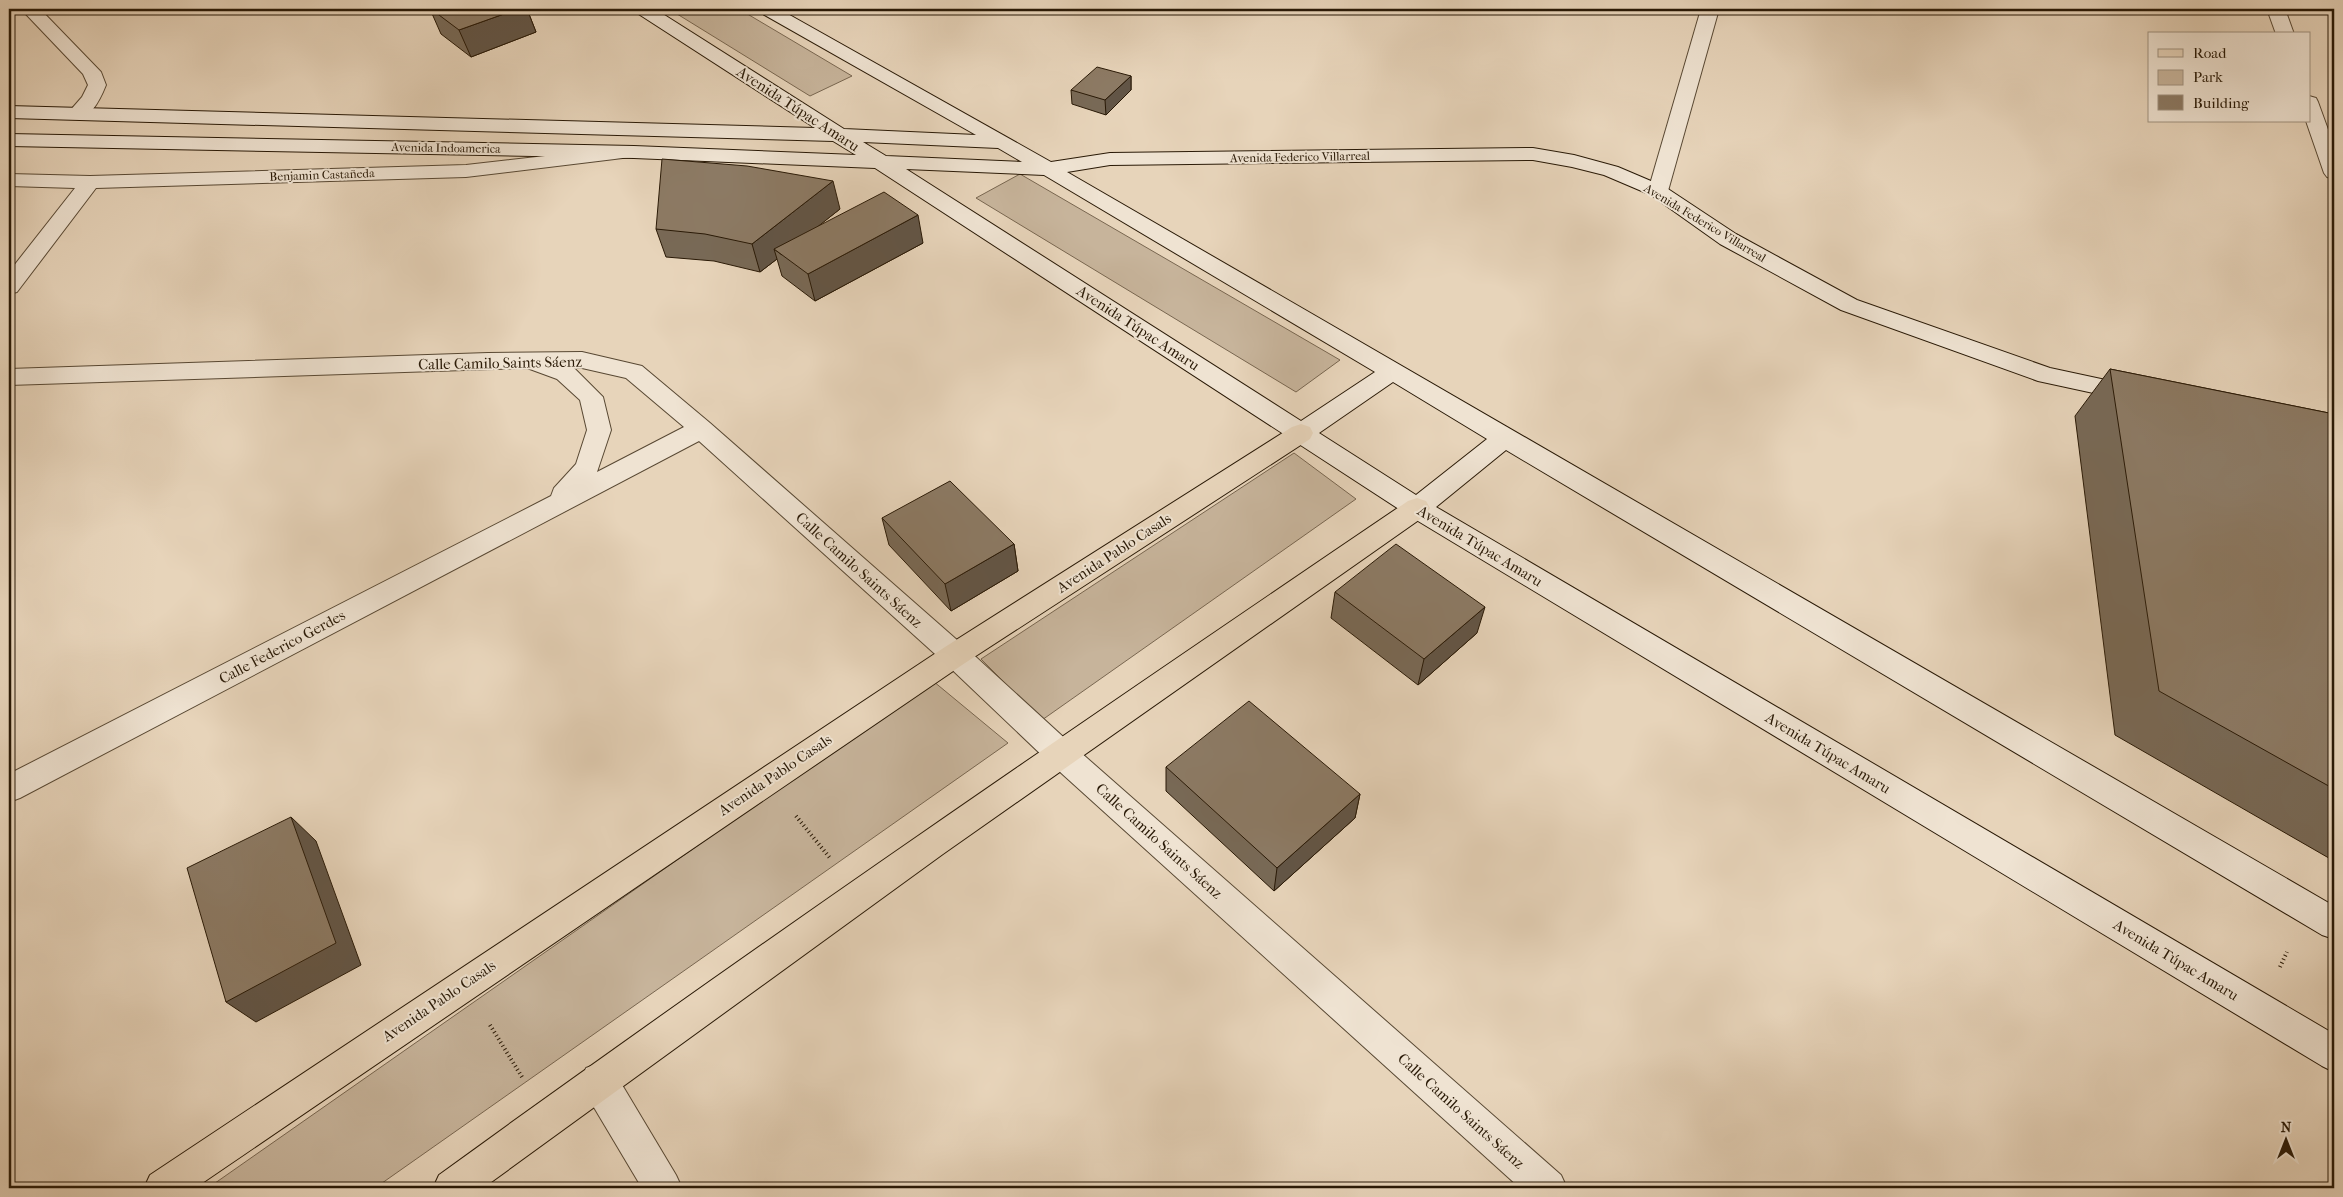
<svg xmlns="http://www.w3.org/2000/svg" width="2343" height="1197" font-family="'IM FELL French Canon',serif">
<style>
.green{fill:#c7b49b;stroke:#786650}
.lines{fill:none;stroke-linecap:round;stroke-linejoin:round}
.minor-casing{stroke:#584833;stroke-width:2}
.secondary-casing{stroke:#291906;stroke-width:2}
.primary-casing{stroke:#291906;stroke-width:2}
.path{stroke:#291906;stroke-width:4;stroke-dasharray:1 3;stroke-linecap:butt}
.minor{fill:#efe3d2;fill-rule:evenodd}
.secondary{fill:#efe3d2;fill-rule:evenodd}
.primary{fill:#e7d4ba;fill-rule:evenodd}
.wall{fill:#786956;stroke:#291906}
.shaded-wall{fill:#625546;stroke:#291906}
.building{fill:#8c7a64;stroke:#291906}
.labels{text-anchor:middle;stroke-width:4;stroke-linejoin:round;paint-order:stroke}
.far-street-label{font-size:12px;fill:#291906;stroke:#efe3d2}
.street-label{font-size:15px;fill:#291906;stroke:#efe3d2}
</style>
<rect width="100%" height="100%" fill="#e7d4ba"/>
<filter id="stains"><feTurbulence type="fractalNoise" baseFrequency=".004" numOctaves="4"/><feColorMatrix values="0 0 0 0 .2 0 0 0 0 .09 0 0 0 0 .02 0 0 0 .5 -.17"/></filter>
<radialGradient id="worn" r=".72"><stop offset=".6" stop-color="#630" stop-opacity="0"/><stop offset="1" stop-color="#630" stop-opacity=".3"/></radialGradient>
<g class="green">
<polygon points="669,9 739,9 852,76 810,96"/>
<polygon points="1020,174 1340,360 1296,392 976,198"/>
<polygon points="1294,453 1356,499 1042,720 981,659"/>
<polygon points="933,681 1008,743 375,1188 208,1188"/>
</g>
<g class="lines">
<g class="minor-casing">
<g id="minor">
<path d="M 21,9 L 40,9 L 101,72 L 106,85 C 100,100 90,122 71,117 L 68,113 L 82,97 L 88,85 L 83,74 Z"/>
<polygon points="1701,9 1719,9 1668,191 1665,195 1658,197 1651,195 1648,191"/>
<polygon points="2267,9 2285,9 2294,34 2276,34"/>
<polygon points="2309,96 2316,98 2318,102 2334,146 2334,179 2327,177 2324,173 2306,121 2309,121"/>
<polygon points="624,147 631,149 634,153 631,157 466,177 96,188 17,292 9,294 9,272 75,188 9,186 9,174 90,176 466,165"/>
<path d="M 582,352 L 642,366 L 710,423 L 965,647 L 1071,744 L 1561,1175 L 1567,1188 L 1520,1188 L 1049,762 L 945,663 L 699,441 L 20,798 L 9,802 L 9,774 L 551,496 L 554,488 L 576,464 L 587,430 L 580,400 L 557,379 L 527,368 L 9,385 L 9,369 L 488,353 ZM 574,368 L 582,368 L 626,378 L 684,427 L 597,472 L 611,430 L 603,397 Z"/>
<polygon points="599,1063 612,1068 676,1175 682,1188 642,1188 586,1094 581,1081 586,1068"/>
</g>
</g>
<g class="secondary-casing">
<path id="secondary" d="M 634,9 L 655,9 L 844,129 L 976,135 L 761,13 L 758,9 L 779,9 L 1051,162 L 1110,153 L 1533,148 L 1574,155 L 1618,167 L 1665,187 L 1736,234 L 1857,300 L 2050,368 L 2143,388 L 2147,394 L 2143,400 L 2135,402 L 2038,381 L 1841,310 L 1720,244 L 1651,195 L 1604,175 L 1572,167 L 1533,160 L 1110,165 L 1067,172 L 2334,906 L 2334,939 L 2322,935 L 1506,450 L 1436,507 L 2334,1034 L 2334,1072 L 2322,1066 L 1408,515 L 875,168 L 634,158 L 9,146 L 9,134 L 634,146 L 856,155 L 833,141 L 9,118 L 9,106 L 815,128 L 637,13 ZM 863,142 L 998,148 L 1022,162 L 886,156 ZM 906,169 L 1044,175 L 1375,372 L 1301,421 ZM 1393,382 L 1487,439 L 1416,495 L 1319,433 Z"/>
</g>
<g class="primary-casing">
<g id="primary">
<polygon points="1301,424 1310,427 1313,433 1310,439 965,663 195,1188 144,1188 150,1175 945,647 1292,427"/>
<path d="M 1417,498 L 1426,501 L 1430,508 L 1426,515 L 943,854 L 483,1188 L 433,1188 L 439,1175 C 757,944 1082,722 1408,501 Z"/>
</g>
</g>
<g class="path">
<polyline points="796,816 830,858"/>
<polyline points="2280,967 2287,952"/>
<polyline points="490,1025 522,1077"/>
</g>
<use href="#minor" class="minor"/>
<use href="#secondary" class="secondary"/>
<use href="#primary" class="primary"/>
</g>
<g class="wall">
<polygon points="430,9 527,9 536,32 471,57 441,34"/>
<polygon points="1131,76 1131,90 1106,115 1072,104 1071,90"/>
<polygon points="840,209 817,227 923,243 815,301 782,276 777,259 760,272 714,261 666,257 656,229"/>
<polygon points="2110,369 2334,414 2334,861 2115,735 2075,416"/>
<polygon points="882,518 1014,544 1018,571 951,611 889,545"/>
<polygon points="1335,592 1477,633 1418,685 1331,618"/>
<polygon points="1166,767 1360,794 1355,818 1274,891 1166,791"/>
</g>
<g class="shaded-wall">
<polygon points="518,9 527,9 536,32 471,57 459,30"/>
<polygon points="1131,76 1131,90 1106,115 1105,100"/>
<polygon points="833,181 840,209 782,255 774,249 777,259 760,272 752,244"/>
<polygon points="918,215 923,243 815,301 808,274"/>
<polygon points="1014,544 1018,571 951,611 945,584"/>
<polygon points="1485,607 1477,633 1418,685 1424,659"/>
<polygon points="1360,794 1355,818 1274,891 1277,868"/>
<polygon points="291,817 316,841 361,965 256,1022 226,1002"/>
</g>
<g class="building">
<polygon points="431,9 518,9 459,30"/>
<polygon points="1097,67 1131,76 1105,100 1071,90"/>
<polygon points="662,159 747,166 833,181 752,244 705,234 656,229"/>
<polygon points="884,192 918,215 808,274 774,249"/>
<polygon points="2110,369 2334,414 2334,789 2159,691"/>
<polygon points="950,481 1014,544 945,584 882,518"/>
<polygon points="1396,544 1485,607 1424,659 1335,592"/>
<polygon points="1249,701 1360,794 1277,868 1166,767"/>
<polygon points="291,817 336,943 226,1002 187,868"/>
</g>
<g class="labels">
<g class="far-street-label">
<text transform="translate(446 148) rotate(1)" y="4">Avenida Indoamerica</text>
<text transform="translate(1300 157) rotate(-1)" y="4">Avenida Federico Villarreal</text>
<text transform="translate(322 175) rotate(-2)" y="4">Benjamin Castañeda</text>
<text transform="translate(1705 223) rotate(31)" y="4">Avenida Federico Villarreal</text>
</g>
<g class="street-label">
<text transform="translate(798 109) rotate(33)" y="5">Avenida Túpac Amaru</text>
<text transform="translate(1138 328) rotate(33)" y="5">Avenida Túpac Amaru</text>
<text transform="translate(500 363) rotate(-1)" y="5">Calle Camilo Saints Sáenz</text>
<text transform="translate(1480 546) rotate(31)" y="5">Avenida Túpac Amaru</text>
<text transform="translate(1114 553) rotate(-33)" y="5">Avenida Pablo Casals</text>
<text transform="translate(859 570) rotate(42)" y="5">Calle Camilo Saints Sáenz</text>
<text transform="translate(282 647) rotate(-28)" y="5">Calle Federico Gerdes</text>
<text transform="translate(1828 753) rotate(31)" y="5">Avenida Túpac Amaru</text>
<text transform="translate(775 775) rotate(-34)" y="5">Avenida Pablo Casals</text>
<text transform="translate(1159 841) rotate(42)" y="5">Calle Camilo Saints Sáenz</text>
<text transform="translate(2176 960) rotate(31)" y="5">Avenida Túpac Amaru</text>
<text transform="translate(439 1001) rotate(-34)" y="5">Avenida Pablo Casals</text>
<text transform="translate(1461 1111) rotate(42)" y="5">Calle Camilo Saints Sáenz</text>
</g>
</g>
<rect width="2343" height="1197" fill="none" stroke="#e7d4ba" stroke-width="30"/>
<rect x="10" y="10" width="2323" height="1177" fill="none" stroke="#291906" stroke-width="2.5"/>
<rect x="15" y="15" width="2313" height="1167" fill="none" stroke="#291906"/>
<rect x="2148" y="32" width="162" height="90" fill="#efe3d2" stroke="#a09280"/>
<rect x="2158" y="49" width="25" height="8" fill="#e7d4ba" stroke="#a09280"/>
<text x="2193" y="58" font-size="15" fill="#291906">Road</text>
<rect x="2158" y="70" width="25" height="15" fill="#c7b49b" stroke="#a09280"/>
<text x="2193" y="82" font-size="15" fill="#291906">Park</text>
<rect x="2158" y="95" width="25" height="15" fill="#8c7a64" stroke="#a09280"/>
<text x="2193" y="108" font-size="15" fill="#291906">Building</text>
<g transform="translate(2286 1140)" stroke="#efe3d2" stroke-width="4" paint-order="stroke">
<path d="M0-4L9 19L0 12L-9 19Z" fill="#291906"/>
<text y="-8" font-size="14" font-weight="bold" text-anchor="middle" fill="#291906">N</text>
</g>
<rect width="100%" height="100%" filter="url(#stains)"/>
<rect width="100%" height="100%" fill="url(#worn)"/>
</svg>
